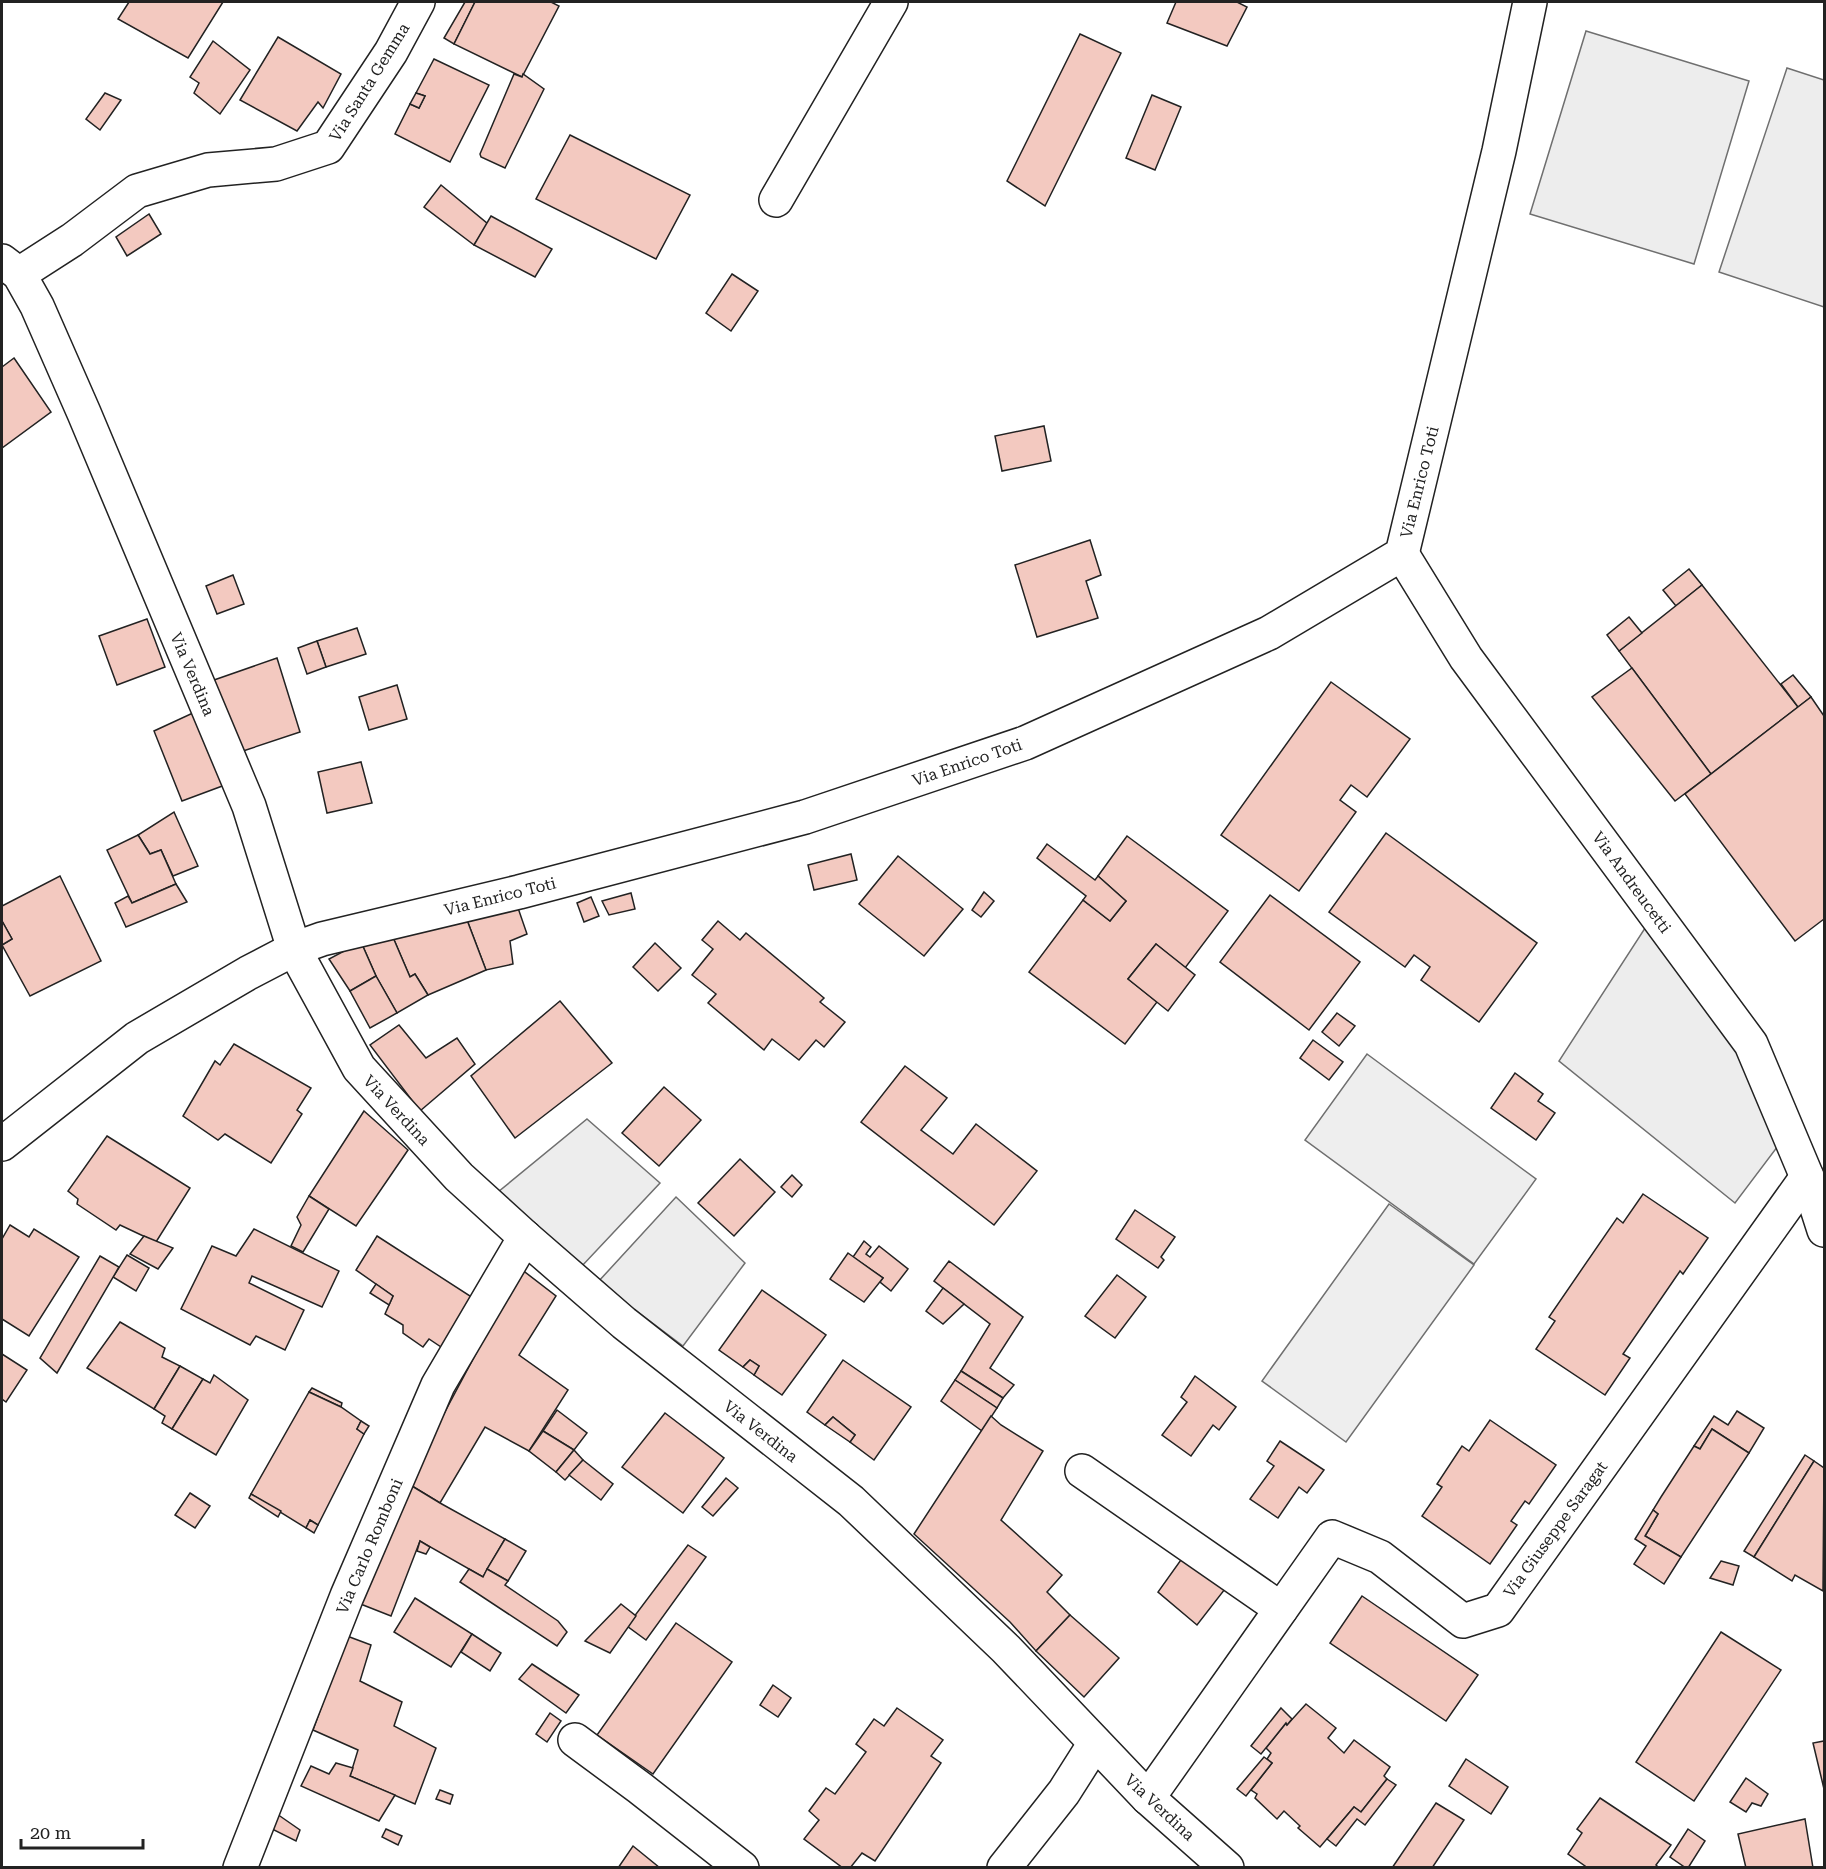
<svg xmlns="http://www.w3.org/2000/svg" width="1826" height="1869" font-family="'Roboto Serif',serif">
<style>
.green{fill:#eee;stroke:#6f6f6f;stroke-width:1.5}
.parking{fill:#ededed;stroke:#6f6f6f;stroke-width:1.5}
.building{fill:#f3c9c0;stroke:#222;stroke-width:1.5}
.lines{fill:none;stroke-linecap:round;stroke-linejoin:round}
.minor-casing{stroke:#222;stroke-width:36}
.tertiary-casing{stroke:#222;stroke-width:36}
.minor{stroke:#fff;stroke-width:33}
.tertiary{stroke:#fff;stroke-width:33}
.labels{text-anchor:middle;stroke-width:4.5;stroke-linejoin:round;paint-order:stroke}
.street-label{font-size:16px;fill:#222;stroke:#fff}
</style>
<rect width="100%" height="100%" fill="#fff"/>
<g class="green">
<polygon points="1367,1054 1536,1179 1474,1264 1305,1140"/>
<polygon points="1389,1204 1474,1265 1346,1442 1262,1381"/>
</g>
<g class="parking">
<polygon points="1586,31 1749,81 1694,264 1530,214"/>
<polygon points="1787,68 1824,80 1824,307 1719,272"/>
<polygon points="1647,925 1738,1052 1778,1146 1735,1203 1559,1061"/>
<polygon points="587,1119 660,1183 581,1267 498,1192"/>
<polygon points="676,1197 745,1263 683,1346 598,1282"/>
</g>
<g class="building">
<polygon points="129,2 223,2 188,58 118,19"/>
<polygon points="465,2 475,2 454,44 444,38"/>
<polygon points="475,2 551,2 559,6 522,77 454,44"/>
<polygon points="1176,2 1237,2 1247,7 1227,46 1167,23"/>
<polygon points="1080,34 1121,53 1045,206 1007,181"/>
<polygon points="278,37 341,74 323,108 318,102 297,131 240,100"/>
<polygon points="213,41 250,70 220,114 194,93 199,83 190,77"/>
<polygon points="434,59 489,85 450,162 395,134 410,104 419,108 425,96 416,93"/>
<polygon points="514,74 522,77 523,74 544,89 505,168 481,157 480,154"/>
<polygon points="105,93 121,100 100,130 86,119"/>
<polygon points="416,93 425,96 419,108 410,104"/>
<polygon points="1152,95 1181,107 1155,170 1126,158"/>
<polygon points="570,135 690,195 656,259 536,199"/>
<polygon points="441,185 488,224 474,245 424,207"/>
<polygon points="149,214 161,234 127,256 116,237"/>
<polygon points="491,216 552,249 535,277 474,245"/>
<polygon points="732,274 758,291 731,331 706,313"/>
<polygon points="14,358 51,412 2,448 2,367"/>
<polygon points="1044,426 1051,461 1002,471 995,436"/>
<polygon points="1090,540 1101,575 1086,581 1098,618 1037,637 1015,565"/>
<polygon points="1689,569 1702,585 1676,606 1663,590"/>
<polygon points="233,575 244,604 217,614 206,586"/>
<polygon points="1702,585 1798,707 1711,774 1619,651"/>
<polygon points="1629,617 1642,633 1619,651 1607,635"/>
<polygon points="147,619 165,667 117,685 99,636"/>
<polygon points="357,628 366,654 326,667 317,641"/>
<polygon points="317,641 326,667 307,674 298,648"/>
<polygon points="277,658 300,732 240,752 214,680"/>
<polygon points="1632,668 1711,774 1675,801 1592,697"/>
<polygon points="1793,675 1811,697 1798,707 1781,684"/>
<polygon points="1331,682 1410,739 1367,797 1351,785 1340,800 1356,812 1299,891 1221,835"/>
<polygon points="397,685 407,719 369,730 359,697"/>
<polygon points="1811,697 1824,716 1824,919 1795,941 1685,794"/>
<polygon points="195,712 225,785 182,801 154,731"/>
<polygon points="361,762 372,803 327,813 318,772"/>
<polygon points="174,812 198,866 173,876 161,850 150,854 138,835"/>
<polygon points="1386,833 1537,943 1479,1022 1421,980 1430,967 1414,955 1405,967 1329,912"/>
<polygon points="138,835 150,854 161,850 176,884 132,903 107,850"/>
<polygon points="1127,836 1228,911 1185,968 1156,944 1128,979 1157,1002 1125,1044 1029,972 1083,900 1110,921 1126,901 1098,876"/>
<polygon points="1047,844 1095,880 1098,876 1126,901 1110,921 1083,900 1086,896 1037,858"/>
<polygon points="851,854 857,880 814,890 808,865"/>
<polygon points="898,856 963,909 924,956 859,904"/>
<polygon points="60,876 101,961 30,996 2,945 12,939 2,921 2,906"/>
<polygon points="176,884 187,902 126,927 115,903 128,896 132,903"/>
<polygon points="984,892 994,901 981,917 972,910"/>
<polygon points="631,893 635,909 609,915 602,901"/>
<polygon points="1270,895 1360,962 1309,1030 1220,962"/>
<polygon points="591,897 599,916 584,922 577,903"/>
<polygon points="517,905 527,934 510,941 513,964 486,970 467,920"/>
<polygon points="467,920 486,970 428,995 415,974 410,977 392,935"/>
<polygon points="2,921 12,939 2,945"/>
<polygon points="718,921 740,940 746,933 824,998 820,1002 845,1022 824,1047 816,1040 799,1060 772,1039 764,1050 708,1003 716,994 692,975 713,949 702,940"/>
<polygon points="392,935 410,977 415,974 428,995 397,1013 376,976 361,942"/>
<polygon points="361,942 376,976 350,991 329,959"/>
<polygon points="655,943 681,968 658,991 633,967"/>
<polygon points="1156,944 1195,975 1168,1011 1128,979"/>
<polygon points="376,976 397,1013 370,1028 350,991"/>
<polygon points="560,1001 612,1063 515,1138 471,1076"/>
<polygon points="1337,1013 1355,1026 1339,1046 1322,1032"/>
<polygon points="399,1025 426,1058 457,1038 475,1064 420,1111 370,1045"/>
<polygon points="1313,1040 1343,1062 1329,1080 1300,1058"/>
<polygon points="234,1044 311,1088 297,1110 302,1114 271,1163 225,1134 218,1140 183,1116 215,1061 220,1065"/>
<polygon points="905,1066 947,1098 921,1130 953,1154 976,1124 1037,1171 994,1225 861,1122"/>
<polygon points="1515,1073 1543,1094 1538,1101 1555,1113 1536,1140 1491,1108"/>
<polygon points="664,1087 701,1120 659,1166 622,1133"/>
<polygon points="364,1111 408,1150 356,1226 309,1196"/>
<polygon points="107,1136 190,1188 156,1242 120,1225 116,1230 77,1204 78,1199 68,1191"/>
<polygon points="740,1159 775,1192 734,1236 698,1203"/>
<polygon points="792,1175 802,1185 792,1197 781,1187"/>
<polygon points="1643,1194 1708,1238 1683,1274 1680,1271 1623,1354 1630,1358 1605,1395 1536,1349 1555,1321 1549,1317 1617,1218 1623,1223"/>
<polygon points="309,1196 329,1209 303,1252 291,1246 301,1225 297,1217"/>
<polygon points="1135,1210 1175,1237 1161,1257 1164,1260 1158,1268 1116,1239"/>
<polygon points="10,1225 29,1237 34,1229 79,1257 29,1336 2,1319 2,1239"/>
<polygon points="254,1229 339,1271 322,1307 252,1276 249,1283 304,1310 285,1350 256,1336 250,1345 181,1309 212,1246 236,1256"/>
<polygon points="144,1236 173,1248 158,1269 130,1254"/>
<polygon points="377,1236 484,1305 453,1355 429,1339 423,1347 403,1333 403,1325 385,1314 393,1296 356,1270"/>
<polygon points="864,1241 871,1247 866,1254 870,1257 879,1246 908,1269 891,1291 880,1282 883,1278 853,1257"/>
<polygon points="848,1253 883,1278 864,1302 830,1279"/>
<polygon points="127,1255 149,1268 136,1291 113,1277"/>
<polygon points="100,1256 119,1267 57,1373 40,1358"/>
<polygon points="949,1261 1023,1317 990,1368 1014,1385 1003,1398 961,1371 990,1324 934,1281"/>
<polygon points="521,1269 556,1296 519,1355 568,1390 529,1451 485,1427 440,1503 407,1483"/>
<polygon points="1117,1275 1146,1297 1115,1338 1085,1316"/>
<polygon points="376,1284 393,1296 389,1305 370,1293"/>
<polygon points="943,1288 964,1304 943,1324 926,1311"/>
<polygon points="762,1290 826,1335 782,1395 754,1375 759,1366 750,1360 743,1367 719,1350"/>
<polygon points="120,1322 165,1348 162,1357 180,1366 154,1409 87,1368"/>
<polygon points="2,1354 27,1370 6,1402 2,1399"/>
<polygon points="750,1360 759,1366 754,1375 743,1367"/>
<polygon points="843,1360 911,1407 874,1460 850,1442 855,1435 833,1417 825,1425 807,1412"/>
<polygon points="180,1366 203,1379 172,1429 162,1423 165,1416 154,1409"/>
<polygon points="961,1371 1003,1398 997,1408 955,1380"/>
<polygon points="214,1375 248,1400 216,1455 172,1429 203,1379 210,1383"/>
<polygon points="1195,1376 1236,1407 1219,1430 1213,1425 1191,1456 1162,1435 1187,1402 1181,1397"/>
<polygon points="955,1380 997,1408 982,1431 941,1401"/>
<polygon points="312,1388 342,1403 341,1407 309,1392"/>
<polygon points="309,1392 341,1407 361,1421 357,1429 364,1434 318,1525 310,1520 306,1528 251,1494"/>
<polygon points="557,1410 587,1433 574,1450 543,1431"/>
<polygon points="1737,1411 1764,1428 1749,1453 1712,1429 1700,1449 1694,1446 1714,1416 1728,1425"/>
<polygon points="665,1413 724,1458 683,1513 622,1467"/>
<polygon points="991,1416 1001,1425 1043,1451 1001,1520 1062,1575 1047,1592 1070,1615 1036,1651 1010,1622 914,1534"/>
<polygon points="833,1417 855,1435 850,1442 825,1425"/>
<polygon points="1490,1420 1556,1465 1529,1504 1525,1501 1511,1521 1517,1525 1490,1564 1422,1516 1442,1487 1437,1484 1462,1446 1469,1451"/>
<polygon points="361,1421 369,1426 364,1434 357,1429"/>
<polygon points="1712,1429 1749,1453 1681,1557 1645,1536 1658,1514 1653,1510 1661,1497 1694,1446 1700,1449"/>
<polygon points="543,1431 574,1450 556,1472 529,1451"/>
<polygon points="1280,1441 1324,1470 1307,1493 1299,1487 1278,1518 1250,1499 1274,1466 1267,1461"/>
<polygon points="574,1450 583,1460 565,1480 556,1472"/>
<polygon points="1805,1455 1814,1461 1754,1557 1744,1551"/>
<polygon points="583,1460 613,1484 601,1500 569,1475"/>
<polygon points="1814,1461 1824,1468 1823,1591 1795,1575 1792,1581 1754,1557"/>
<polygon points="726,1478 738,1488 713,1516 702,1507"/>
<polygon points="407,1483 440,1503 505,1539 483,1577 420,1541 391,1616 358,1603"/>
<polygon points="190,1493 210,1506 195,1528 175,1515"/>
<polygon points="251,1494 281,1511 278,1517 249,1498"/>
<polygon points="1653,1510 1658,1514 1645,1536 1681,1557 1664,1584 1634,1564 1646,1546 1635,1539"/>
<polygon points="310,1520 318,1525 314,1533 306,1528"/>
<polygon points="505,1539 526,1551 508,1581 487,1569"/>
<polygon points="420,1541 430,1547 426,1554 417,1551"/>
<polygon points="688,1545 706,1557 646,1640 627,1626"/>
<polygon points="1183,1557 1225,1589 1197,1625 1158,1592"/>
<polygon points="1721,1561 1739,1566 1733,1585 1710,1578"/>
<polygon points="469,1569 483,1577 487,1569 508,1581 505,1585 558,1621 567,1632 557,1646 460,1582"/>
<polygon points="1362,1596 1478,1675 1446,1721 1330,1643"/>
<polygon points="415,1598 472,1634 451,1667 394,1632"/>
<polygon points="621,1604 636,1616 610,1653 585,1641"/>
<polygon points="1070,1615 1119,1658 1084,1697 1036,1651"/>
<polygon points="676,1623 732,1662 653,1774 597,1735"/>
<polygon points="1721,1632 1781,1670 1694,1801 1636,1762"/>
<polygon points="472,1634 501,1653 490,1671 461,1652"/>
<polygon points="347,1636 371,1645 360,1681 402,1702 394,1726 436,1748 415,1804 350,1776 358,1750 313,1730"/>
<polygon points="532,1664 579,1695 566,1713 519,1679"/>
<polygon points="773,1685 791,1698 778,1717 760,1705"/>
<polygon points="1306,1704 1336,1728 1328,1738 1344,1753 1354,1740 1390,1767 1384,1776 1387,1779 1361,1812 1354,1807 1320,1847 1298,1828 1300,1826 1284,1811 1277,1819 1255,1798 1257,1794 1251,1790 1272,1763 1267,1759 1271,1753 1266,1748 1286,1723 1287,1725"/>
<polygon points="897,1708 943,1740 931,1756 941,1763 875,1861 862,1853 850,1868 843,1868 804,1839 819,1820 809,1811 826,1788 835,1794 866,1752 856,1744 874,1719 884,1726"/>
<polygon points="1281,1708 1292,1719 1287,1725 1286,1723 1261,1754 1251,1746"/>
<polygon points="550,1713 561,1721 547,1742 536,1734"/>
<polygon points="1824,1741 1824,1789 1813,1743"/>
<polygon points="1264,1757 1272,1763 1246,1796 1237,1789"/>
<polygon points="1466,1759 1508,1787 1491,1814 1449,1786"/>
<polygon points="336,1763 353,1768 350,1776 395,1795 379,1821 301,1786 311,1766 329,1774"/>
<polygon points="1746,1778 1768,1794 1761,1806 1752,1803 1746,1812 1730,1802"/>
<polygon points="1387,1779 1396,1785 1365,1825 1357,1819 1336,1846 1327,1839 1354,1807 1361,1812"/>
<polygon points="440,1790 453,1795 450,1804 436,1799"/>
<polygon points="1600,1798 1671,1845 1656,1865 1659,1868 1588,1868 1568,1854 1582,1833 1577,1829"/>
<polygon points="1436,1803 1464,1820 1432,1868 1392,1868"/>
<polygon points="277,1814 300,1830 296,1841 270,1828"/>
<polygon points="1805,1819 1813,1868 1746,1868 1738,1834"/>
<polygon points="386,1829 402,1836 398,1845 382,1837"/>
<polygon points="1688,1829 1705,1841 1688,1868 1686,1868 1670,1857"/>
<polygon points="633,1846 660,1868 618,1868"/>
</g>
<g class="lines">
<g class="minor-casing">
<g id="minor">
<polyline points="776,200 891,2"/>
<polyline points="2,261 19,274 37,306 84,413 249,806 294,949 359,1068 459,1177 525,1237 624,1323 851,1501 1006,1649 1148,1798 1227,1868"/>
<polyline points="19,274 72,240 137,191 208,170 276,164 328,147 391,52 418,2"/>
<polyline points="1402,554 1466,658 1751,1044 1807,1177 1824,1230"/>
<polyline points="1082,1471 1281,1609"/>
<polyline points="575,1740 640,1788 742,1868"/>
<polyline points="1148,1798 1332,1537 1380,1557 1463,1621 1498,1610 1807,1177"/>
<polyline points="240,1868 347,1596 438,1385 525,1237"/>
<polyline points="1004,1868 1064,1792 1095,1743"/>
</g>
</g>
<g class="tertiary-casing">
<polyline id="tertiary" points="2,1144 137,1038 248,973 294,949 322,939 519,892 805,817 1025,743 1269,633 1402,554 1499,151 1530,2"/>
</g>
<use href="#minor" class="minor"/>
<use href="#tertiary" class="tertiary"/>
</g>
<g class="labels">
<g class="street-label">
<text transform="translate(369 82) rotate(-58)" y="6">Via Santa Gemma</text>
<text transform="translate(1419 482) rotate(-76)" y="6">Via Enrico Toti</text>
<text transform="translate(193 674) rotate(67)" y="6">Via Verdina</text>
<text transform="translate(967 762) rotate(-19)" y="6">Via Enrico Toti</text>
<text transform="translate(1632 882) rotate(54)" y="6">Via Andreucetti</text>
<text transform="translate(500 896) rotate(-14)" y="6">Via Enrico Toti</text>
<text transform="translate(397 1110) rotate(47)" y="6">Via Verdina</text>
<text transform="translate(761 1431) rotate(38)" y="6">Via Verdina</text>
<text transform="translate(1555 1529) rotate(-54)" y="6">Via Giuseppe Saragat</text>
<text transform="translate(369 1546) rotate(-67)" y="6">Via Carlo Romboni</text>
<text transform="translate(1160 1807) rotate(43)" y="6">Via Verdina</text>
</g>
</g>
<rect width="1826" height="1869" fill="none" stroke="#222222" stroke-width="6"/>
<path d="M21 1839v9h122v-9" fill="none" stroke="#222222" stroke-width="3"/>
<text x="30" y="1839" font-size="18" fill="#222222" stroke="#ffffff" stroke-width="4.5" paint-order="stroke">20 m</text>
</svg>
